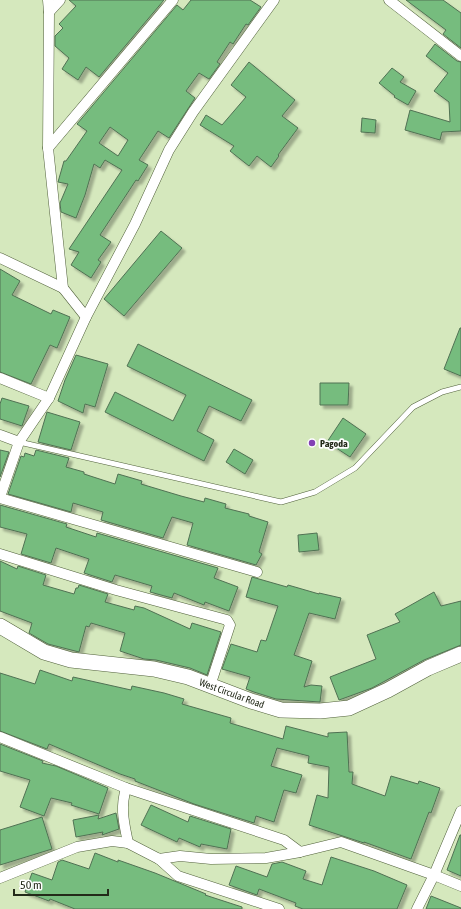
<svg xmlns="http://www.w3.org/2000/svg" width="461" height="909" font-family="'Asap Condensed',sans-serif">
<style>
.building{fill:#76bc7e;stroke:#507153;fill-rule:evenodd;filter:url(#shadow)}
.lines{fill:none;stroke-linecap:round;stroke-linejoin:round}
.lane-casing{stroke:#51613b;stroke-width:6}
.street-casing{stroke:#51613b;stroke-width:11}
.secondary-casing{stroke:#51613b;stroke-width:16}
.lane{stroke:#fff;stroke-width:5}
.street{stroke:#fff;stroke-width:10}
.secondary{stroke:#fff;stroke-width:15}
.poi-dot{fill:#8240b4;stroke:#fff;stroke-width:1.5}
.labels{text-anchor:middle;stroke-width:3.5;stroke-linejoin:round;paint-order:stroke}
.poi-label{font-size:10px;font-weight:bold;fill:#232a19;stroke:#fff;text-anchor:start}
.street-label{font-size:10px;fill:#232a19;stroke:#fff}
</style>
<defs>
<filter id="shadow"><feDropShadow dx="3.5" dy="3.5" stdDeviation="1" flood-color="#0004"/></filter>
</defs>
<rect width="100%" height="100%" fill="#d5e8bd"/>
<g class="building">
<polygon points="69,0 164,0 99,77 86,67 78,80 62,69 69,58 55,46 55,36 63,28 59,24 76,6"/>
<path d="M 191,0 L 250,0 L 261,7 L 248,25 L 246,24 L 233,44 L 230,42 L 217,62 L 220,64 L 209,79 L 199,73 L 186,91 L 195,98 L 169,138 L 158,131 L 139,160 L 148,165 L 138,181 L 136,180 L 100,235 L 111,242 L 98,260 L 101,262 L 91,278 L 71,265 L 79,252 L 69,249 L 122,170 L 105,160 L 100,168 L 94,164 L 85,195 L 76,218 L 61,212 L 60,203 L 68,184 L 58,182 L 64,161 L 66,161 L 87,131 L 77,124 L 177,5 L 183,10 ZM 110,127 L 128,140 L 118,156 L 99,143 Z"/>
<polygon points="406,0 443,0 461,13 461,48 443,34 446,30"/>
<polygon points="435,44 457,61 461,62 461,131 442,132 440,140 405,130 410,110 450,122 449,102 434,91 448,73 426,56"/>
<polygon points="249,62 295,100 282,116 298,128 278,155 279,156 271,167 257,156 249,166 230,151 234,146 200,125 206,115 222,125 246,97 231,85"/>
<polygon points="392,68 404,77 400,82 416,91 408,105 394,97 395,96 379,83"/>
<polygon points="362,118 376,120 375,133 361,132"/>
<polygon points="161,231 182,248 124,316 104,299"/>
<polygon points="0,269 20,281 12,295 51,314 53,310 70,317 57,348 50,345 31,384 0,372"/>
<polygon points="460,328 461,328 461,376 444,369"/>
<polygon points="138,344 252,400 241,421 209,406 197,431 214,440 204,461 105,412 115,392 173,421 186,395 127,366"/>
<polygon points="76,355 108,364 95,407 85,404 83,413 58,401 65,380"/>
<polygon points="320,383 349,383 348,405 320,405"/>
<polygon points="2,398 29,406 22,426 0,419 0,404"/>
<polygon points="47,412 80,422 71,450 38,442"/>
<polygon points="343,418 366,434 350,457 327,442"/>
<polygon points="234,449 253,460 245,474 226,462"/>
<polygon points="0,450 9,452 0,477"/>
<polygon points="36,450 69,458 66,467 84,472 84,474 115,484 118,474 142,481 141,484 181,496 204,502 205,498 226,504 225,508 249,514 249,516 268,522 259,552 262,554 256,565 187,545 193,523 172,517 163,538 101,520 103,512 73,503 71,512 8,494 21,456 24,457 25,453 34,456"/>
<polygon points="0,505 67,524 66,527 96,537 97,533 218,568 214,578 238,587 229,611 205,602 204,605 174,593 172,598 150,592 152,586 115,575 112,582 84,573 89,559 56,548 51,563 21,554 27,534 0,527"/>
<polygon points="317,533 319,550 299,552 298,535"/>
<polygon points="0,561 17,569 18,566 46,575 43,585 74,594 76,588 78,588 79,585 108,594 105,602 134,610 135,606 144,608 190,629 192,623 221,632 207,675 190,668 156,660 144,659 120,651 125,633 91,623 89,627 86,626 79,652 48,644 29,633 32,623 0,611"/>
<polygon points="252,577 287,587 288,585 319,594 319,593 341,598 335,619 309,613 294,655 312,661 304,687 311,685 322,686 320,702 276,699 254,692 246,689 250,677 222,669 231,644 257,652 261,640 266,641 278,606 246,597"/>
<polygon points="434,592 441,606 461,601 461,645 424,660 372,688 339,700 330,677 376,659 367,635 400,622 395,614"/>
<polygon points="40,670 72,681 73,677 131,690 132,686 164,693 184,699 182,704 231,718 230,723 283,739 286,726 328,737 328,733 347,732 349,772 353,772 352,784 385,796 391,776 418,784 419,781 440,788 431,813 429,812 411,859 364,842 364,843 309,825 317,795 328,798 329,767 308,763 309,756 277,748 271,766 302,775 296,793 284,790 274,822 256,816 254,823 194,804 135,781 135,779 120,774 49,744 47,749 0,731 0,673 35,684"/>
<polygon points="0,744 43,761 42,763 56,766 108,788 99,814 71,805 72,803 51,798 44,816 20,807 30,780 0,771"/>
<polygon points="151,805 188,822 190,816 231,829 227,849 201,844 200,847 179,838 177,842 141,825"/>
<polygon points="116,813 119,829 102,835 103,832 76,837 73,820 99,815 98,819"/>
<polygon points="42,817 52,849 0,865 0,830"/>
<polygon points="460,835 461,835 461,876 447,870"/>
<polygon points="95,853 118,862 118,860 155,873 206,894 205,895 242,907 242,909 75,909 50,899 49,901 25,892 32,873 52,880 58,862 62,860 89,869"/>
<polygon points="331,857 374,871 407,885 397,909 303,909 295,906 296,903 259,889 257,895 229,885 236,866 267,877 272,864 282,862 306,871 303,879 322,885"/>
<polygon points="431,896 461,908 461,909 426,909"/>
</g>
<g class="lines">
<g class="lane-casing">
<polyline id="lane" points="19,442 281,502 315,492 355,468 413,407 442,392 461,387"/>
</g>
<g class="street-casing">
<g id="street">
<polyline points="48,0 49,12 48,148 63,288 86,317"/>
<polyline points="389,0 461,56"/>
<polyline points="49,12 60,0"/>
<polyline points="48,148 173,0"/>
<polyline points="0,258 63,288"/>
<polyline points="0,378 49,398"/>
<polyline points="0,435 19,442"/>
<polyline points="0,497 19,442 49,398 86,317 135,224 169,150 193,112 274,0"/>
<polyline points="0,498 257,572"/>
<polyline points="0,554 116,590 227,620 230,625 210,686"/>
<polyline points="0,737 126,788 284,840 300,852"/>
<path d="M 126,788 C 120,809 124,822 128,843"/>
<polyline points="159,859 178,876 279,909"/>
<polyline points="0,878 77,847 112,841 128,843 159,859 180,856 211,859 266,858 300,852 341,842 434,875 461,886"/>
<polyline points="417,909 434,875 461,811"/>
</g>
</g>
<g class="secondary-casing">
<polyline id="secondary" points="0,626 44,652 71,660 154,669 188,677 251,701 281,710 320,711 349,708 388,690 428,668 461,654"/>
</g>
<use href="#lane" class="lane"/>
<use href="#street" class="street"/>
<use href="#secondary" class="secondary"/>
</g>
<circle class="poi-dot" cx="312" cy="443" r="4"/>
<g class="labels">
<g class="poi-label">
<text x="320" y="447">Pagoda</text>
</g>
<g class="street-label">
<text transform="translate(232 693) rotate(20)" y="4">West Circular Road</text>
</g>
</g>
<path d="M14 889v6h94v-6" fill="none" stroke="#232a19" stroke-width="2"/>
<text x="20" y="889" font-size="12" fill="#232a19" stroke="#ffffff" stroke-width="3" paint-order="stroke">50 m</text>
</svg>
